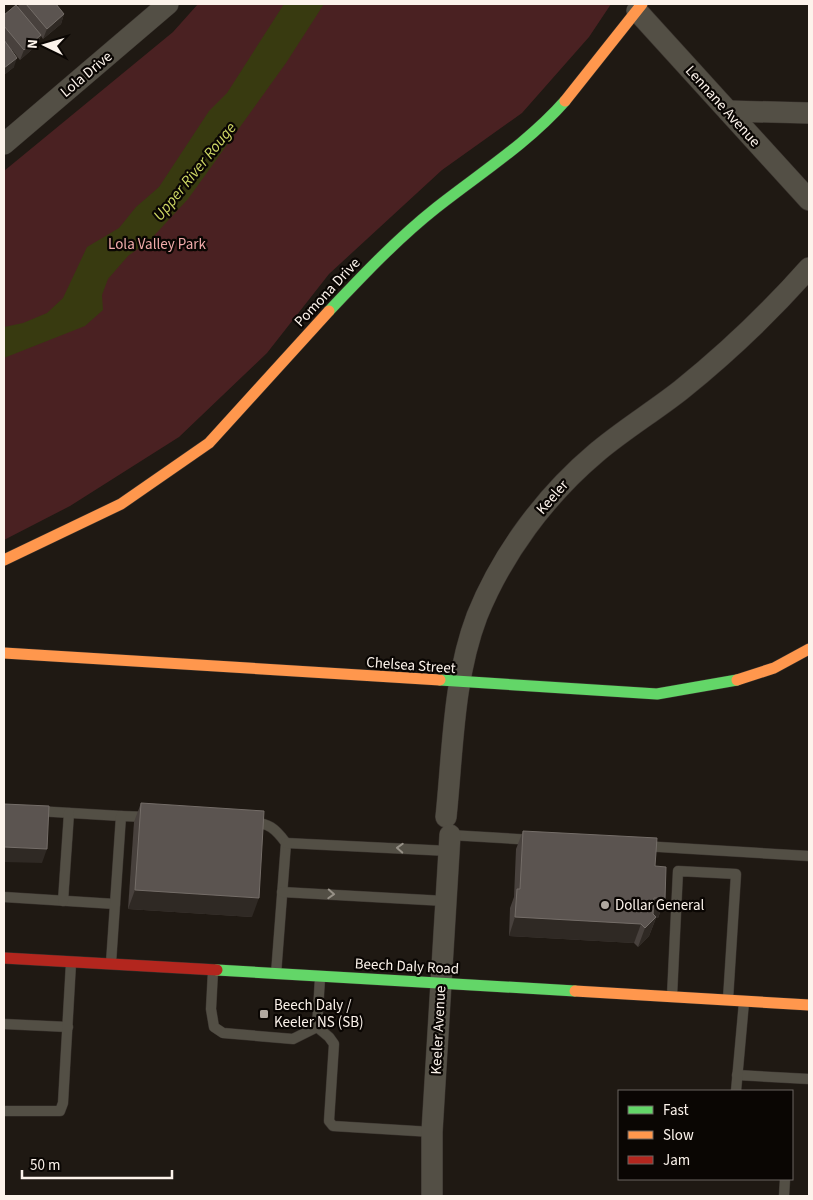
<svg xmlns="http://www.w3.org/2000/svg" width="813" height="1200" font-family="'Source Sans 3',sans-serif">
<style>
.green{fill:#4a2122}
.water{fill:#383a10}
.lines{fill:none;stroke-linecap:round;stroke-linejoin:round}
.lane-casing{stroke:#39332e;stroke-width:11}
.street-casing{stroke:#39332e;stroke-width:22}
.fast-casing{stroke:#39332e;stroke-width:12}
.slow-casing{stroke:#39332e;stroke-width:12}
.jam-casing{stroke:#39332e;stroke-width:12}
.lane{stroke:#534f45;stroke-width:10}
.street{stroke:#534f45;stroke-width:21}
.fast{stroke:#63d668;stroke-width:11}
.slow{stroke:#ff974d;stroke-width:11}
.jam{stroke:#b3261e;stroke-width:11}
.wall{fill:#48413d}
.shaded-wall{fill:#2f2924}
.building{fill:#5b5450;stroke:#746d68}
.oneway{stroke:#979187}
.poi-dot{fill:#afa79f;stroke:#0a0603;stroke-width:2}
.labels{text-anchor:middle;stroke-width:4.5;stroke-linejoin:round;paint-order:stroke}
.street-label{font-size:15px;fill:#fcf3eb;stroke:#0a0603}
.park-label{font-size:15px;fill:#f1abaa;stroke:#0a0603}
.poi-label{font-size:15px;fill:#fcf3eb;stroke:#0a0603;text-anchor:start}
.water-label{font-size:16px;font-style:italic;fill:#ced764;stroke:#0a0603}
</style>
<rect width="100%" height="100%" fill="#1f1913"/>
<polygon class="green" points="198,4 611,4 589,37 522,113 442,170 329,274 267,353 179,437 70,506 4,540 4,171 173,32"/>
<polygon class="water" points="284,4 324,4 286,63 188,199 150,240 128,256 108,279 102,295 103,310 85,326 4,358 4,327 23,323 47,313 63,298 87,247 119,228 136,207 159,187 209,111 227,93"/>
<g class="lines">
<g class="lane-casing">
<g id="lane">
<polyline points="37,811 121,816"/>
<path d="M 250,822 C 269,823 275,828 286,843 L 276,974"/>
<polyline points="450,835 534,840"/>
<polyline points="286,843 449,851"/>
<polyline points="643,846 809,856"/>
<polyline points="282,892 445,901"/>
<polyline points="4,897 115,904"/>
<polyline points="63,901 69,813"/>
<polyline points="111,963 121,816 148,817"/>
<polyline points="213,971 211,1009 214,1027 223,1033 293,1039 317,1027 320,978"/>
<polyline points="672,996 678,871 736,874 728,999"/>
<polyline points="4,1024 68,1027"/>
<polyline points="317,1027 329,1037 334,1044 329,1121 333,1126 432,1132"/>
<polyline points="737,1075 809,1079"/>
<polyline points="736,1091 744,1002"/>
<polyline points="4,1111 60,1111 63,1103 71,963"/>
<polyline points="784,1196 785,1179"/>
</g>
</g>
<g class="street-casing">
<g id="street">
<polyline points="637,11 809,200"/>
<polyline points="728,111 809,113"/>
<polyline points="4,144 168,4"/>
<path d="M 446,817 C 453,750 453,679 477,616 C 502,554 545,496 596,453 C 623,430 653,412 681,390 C 727,353 770,312 809,268"/>
<polyline points="432,1196 432,1132 450,835"/>
</g>
</g>
<g class="fast-casing">
<g id="fast">
<path d="M 329,311 C 363,275 397,239 436,208 C 479,174 528,143 565,101"/>
<polyline points="440,680 657,694 737,680"/>
<polyline points="217,970 575,991"/>
</g>
</g>
<g class="slow-casing">
<g id="slow">
<polyline points="565,101 642,4"/>
<polyline points="4,560 121,504 209,443 329,311"/>
<polyline points="4,653 440,680"/>
<polyline points="737,680 774,668 809,649"/>
<polyline points="575,991 809,1005"/>
</g>
</g>
<g class="jam-casing">
<polyline id="jam" points="4,958 217,970"/>
</g>
<use href="#lane" class="lane"/>
<use href="#street" class="street"/>
<use href="#fast" class="fast"/>
<use href="#slow" class="slow"/>
<use href="#jam" class="jam"/>
</g>
<g class="wall">
<polygon points="19,4 56,4 64,14 61,24 43,39 41,36 37,45 20,60 12,50 14,67 4,75 4,15 18,7"/>
<polygon points="141,803 252,917 128,909 134,822"/>
<polygon points="523,831 655,866 665,899 658,918 656,918 649,936 638,947 634,943 509,936 510,908 514,897 516,849"/>
</g>
<g class="shaded-wall">
<polygon points="64,14 61,24 43,39 47,29"/>
<polygon points="41,35 37,45 20,60 24,50"/>
<polygon points="17,58 14,67 4,75 4,68"/>
<polygon points="4,847 47,849 42,863 4,862"/>
<polygon points="135,890 259,898 252,917 128,909"/>
<polygon points="654,898 665,899 658,918 656,918 649,936 638,947 645,928 647,917"/>
<polygon points="515,917 641,924 634,943 509,936"/>
</g>
<g class="building">
<polygon points="26,4 56,4 64,14 47,29"/>
<polygon points="16,5 41,35 24,50 4,26 4,15"/>
<polygon points="4,40 17,58 4,68"/>
<polygon points="141,803 264,811 259,898 135,890"/>
<polygon points="4,804 49,806 47,849 4,847"/>
<polygon points="523,831 657,838 655,866 666,867 665,899 654,898 653,914 656,917 645,928 641,924 515,917 517,889 520,889"/>
</g>
<defs><path id="oneway-chevron" d="M-2-3.5L2.5 0L-2 3.5" fill="none" stroke-width="1.6" stroke-linecap="round" stroke-linejoin="round" transform="scale(1.25)"/></defs>
<g class="oneway">
<use href="#oneway-chevron" transform="translate(400 848) rotate(-177)"/>
<use href="#oneway-chevron" transform="translate(331 894) rotate(3)"/>
</g>
<g class="poi-dot">
<circle cx="605" cy="905" r="5"/>
<rect x="259" y="1009" width="10" height="10" rx="2.5"/>
</g>
<g class="labels">
<g class="street-label">
<text transform="translate(86 74) rotate(-40)" y="5">Lola Drive</text>
<text transform="translate(723 106) rotate(48)" y="5">Lennane Avenue</text>
<text transform="translate(327 292) rotate(-47)" y="5">Pomona Drive</text>
<text transform="translate(552 497) rotate(-49)" y="5">Keeler</text>
<text transform="translate(411 665) rotate(4)" y="5">Chelsea Street</text>
<text transform="translate(407 966) rotate(3)" y="5">Beech Daly Road</text>
<text transform="translate(438 1030) rotate(-87)" y="5">Keeler Avenue</text>
</g>
<g class="park-label">
<text x="157" y="249">Lola Valley Park</text>
</g>
<g class="poi-label">
<text x="615" y="910">Dollar General</text>
<text x="274" y="1010">Beech Daly /<tspan x="274" dy="17">Keeler NS (SB)</tspan></text>
</g>
<g class="water-label">
<text transform="translate(194 171) rotate(-51)" y="6">Upper River Rouge</text>
</g>
</g>
<rect width="813" height="1200" fill="none" stroke="#fcf3eb" stroke-width="10"/>
<rect x="618" y="1090" width="175" height="90" fill="#0a0603" stroke="#6b6560"/>
<rect x="628" y="1106" width="25" height="8" fill="#63d668" stroke="#6b6560"/>
<text x="663" y="1115" font-size="15" fill="#fcf3eb">Fast</text>
<rect x="628" y="1131" width="25" height="8" fill="#ff974d" stroke="#6b6560"/>
<text x="663" y="1140" font-size="15" fill="#fcf3eb">Slow</text>
<rect x="628" y="1156" width="25" height="8" fill="#b3261e" stroke="#6b6560"/>
<text x="663" y="1165" font-size="15" fill="#fcf3eb">Jam</text>
<g transform="translate(45 45) rotate(275)" stroke="#0a0603" stroke-width="4" paint-order="stroke">
<path d="M0-4L9 19L0 12L-9 19Z" fill="#fcf3eb"/>
<text y="-8" font-size="14" font-weight="bold" text-anchor="middle" fill="#fcf3eb">N</text>
</g>
<path d="M22 1170v8h150v-8" fill="none" stroke="#fcf3eb" stroke-width="2.5"/>
<text x="30" y="1170" font-size="15" fill="#fcf3eb" stroke="#0a0603" stroke-width="4" paint-order="stroke">50 m</text>
</svg>
